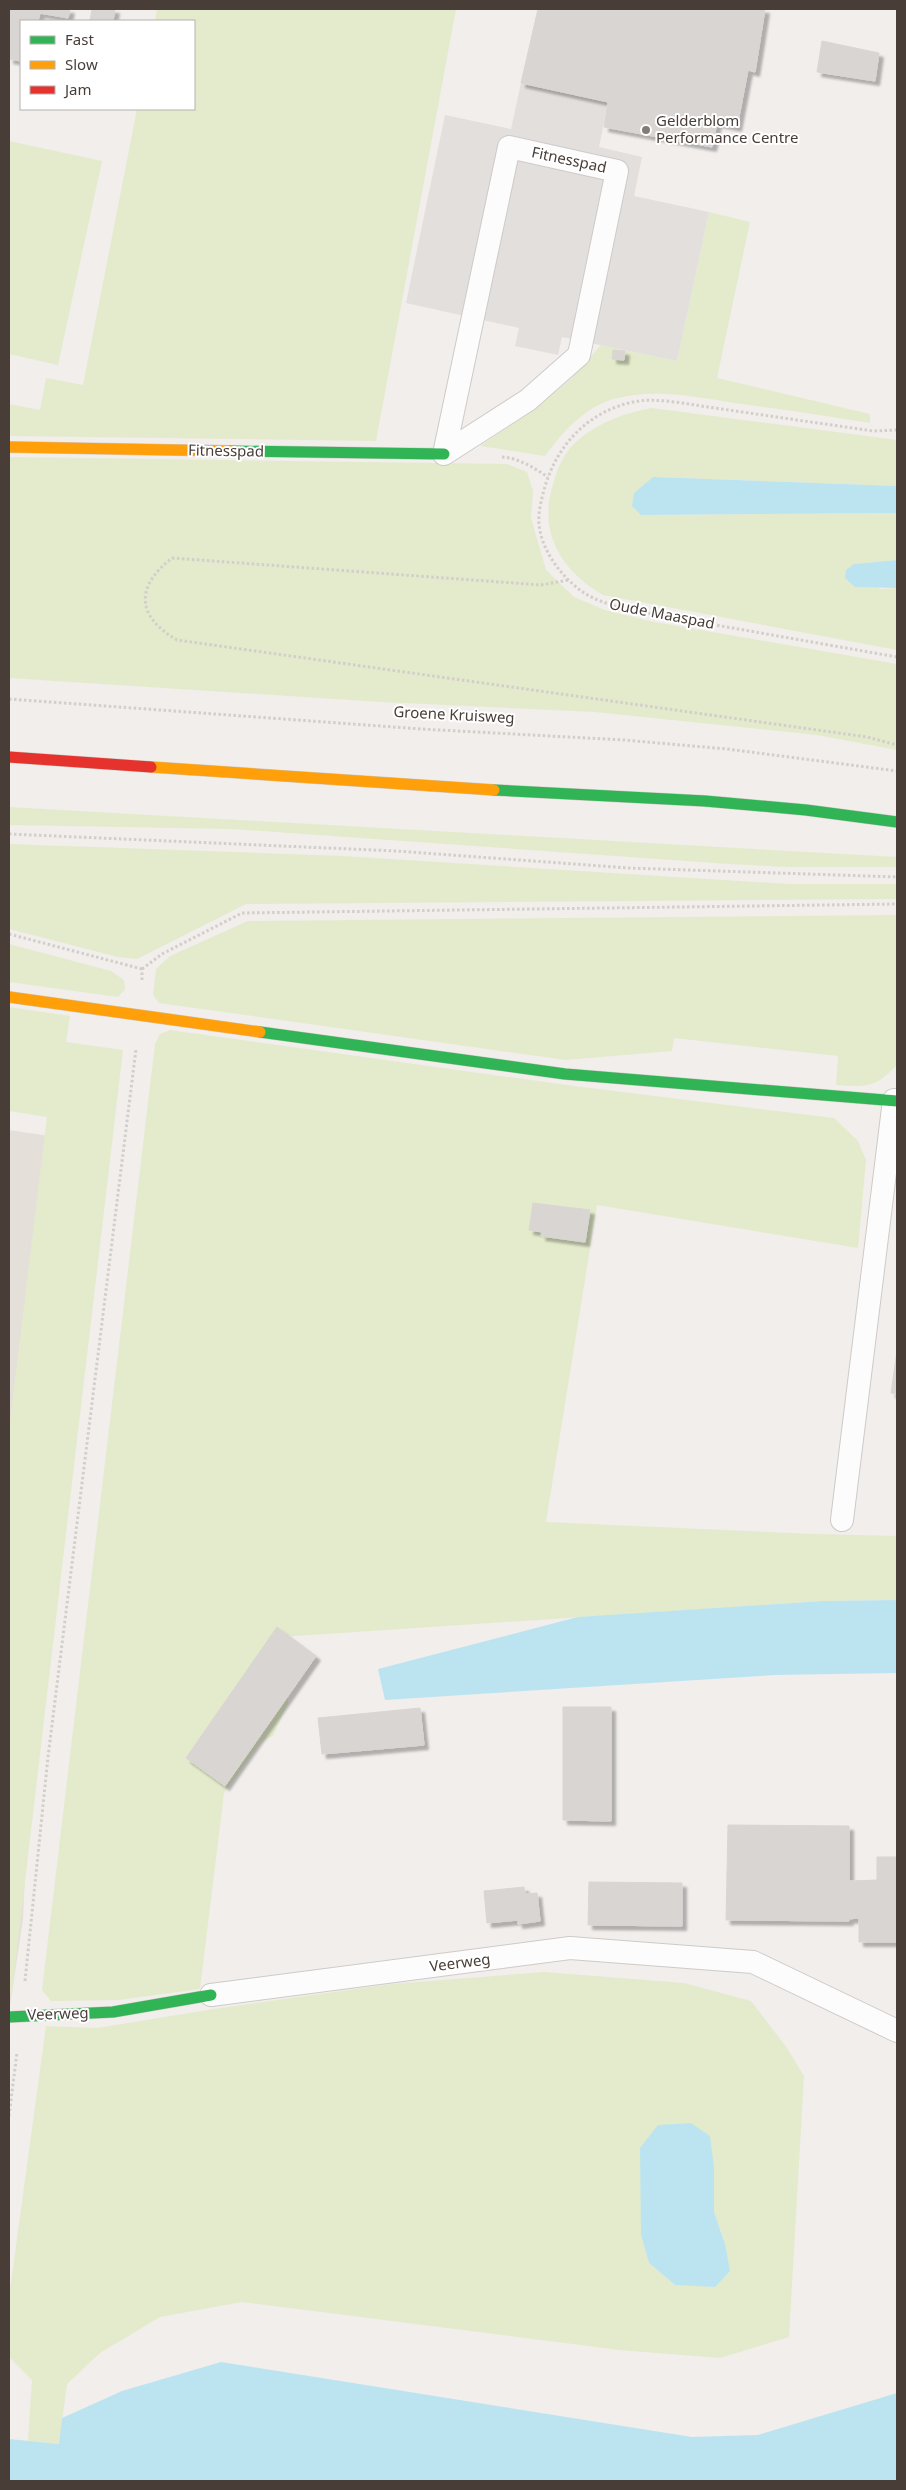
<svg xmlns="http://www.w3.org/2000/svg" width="906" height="2490" font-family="'Noto Sans',sans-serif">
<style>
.residential{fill:#e5dfd9}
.green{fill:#e4ebcc;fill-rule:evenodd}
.parking{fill:#e3dfdd}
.water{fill:#bce4f0}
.building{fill:#d9d5d3;stroke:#dad5d1;filter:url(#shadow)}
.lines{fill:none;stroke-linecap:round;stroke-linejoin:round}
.lane-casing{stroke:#cecac8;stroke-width:24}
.fast-casing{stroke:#d1cac3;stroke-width:12}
.slow-casing{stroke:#d1cac3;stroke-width:12}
.jam-casing{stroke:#d1cac3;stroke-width:12}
.path{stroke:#d2ceca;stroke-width:3;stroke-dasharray:2.5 2.5;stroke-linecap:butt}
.lane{stroke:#fdfcfc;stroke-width:22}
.fast{stroke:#30b455;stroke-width:11}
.slow{stroke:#ff9f0a;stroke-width:11}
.jam{stroke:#e5322d;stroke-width:11}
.poi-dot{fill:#837c76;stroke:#fff;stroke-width:2}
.labels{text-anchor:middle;stroke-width:4;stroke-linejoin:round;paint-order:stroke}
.poi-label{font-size:15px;fill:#483e37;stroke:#fff;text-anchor:start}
.street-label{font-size:15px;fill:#483e37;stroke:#fff}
</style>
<defs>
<filter id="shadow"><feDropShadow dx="4.5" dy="4.5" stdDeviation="1" flood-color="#0004"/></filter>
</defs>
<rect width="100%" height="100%" fill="#f1eeec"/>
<polygon class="residential" points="9,1130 57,1137 23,1919 9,2012"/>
<g class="green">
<polygon points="157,9 456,9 376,441 9,436 9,404 40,410 46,378 83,385 137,109 194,109 194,21 155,21"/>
<polygon points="9,141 102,161 58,365 9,354"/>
<path d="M 709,212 L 750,222 L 717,378 L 870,414 L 870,423 C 827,416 785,410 742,404 C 701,398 655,387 614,399 C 583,408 563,432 545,456 L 480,446 L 538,407 L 571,379 L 601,345 L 677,361 Z"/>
<path d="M 652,408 L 897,440 L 897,486 L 653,477 L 641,515 L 897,513 L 897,560 L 854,564 L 880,589 L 897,588 L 897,650 L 603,595 C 560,570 537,531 554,481 C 557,470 563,456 571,447 C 594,424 620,414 652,408 Z"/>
<polygon points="9,457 507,464 527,472 533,491 531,518 546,570 574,597 605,610 649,621 897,664 897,750 817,735 595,712 381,702 9,678"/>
<polygon points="9,807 897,857 897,867 787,867 729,864 231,829 9,825"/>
<polygon points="9,844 343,856 788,884 897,884 897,899 246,904 137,959 118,957 9,929"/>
<path d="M 897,915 L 897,1065 C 875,1088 867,1087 836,1085 L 838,1056 L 674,1038 L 672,1051 L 566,1060 L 159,1003 L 153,995 L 156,969 L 170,956 L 248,921 Z"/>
<polygon points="9,944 111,971 124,980 125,989 118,997 9,982"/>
<polygon points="9,1007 70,1016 66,1042 123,1050 12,1992 9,1996 9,1429 47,1117 9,1111"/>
<polygon points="170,1030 574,1086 834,1118 858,1141 866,1160 858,1248 597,1205 546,1522 815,1534 897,1536 897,1600 823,1601 280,1637 287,1666 288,1703 273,1736 261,1742 224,1793 200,1989 119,2000 51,2001 42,1990 155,1044 160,1034"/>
<path d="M 544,1972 L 684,1983 L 751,2001 L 787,2048 L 804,2076 L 789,2337 L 720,2358 L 619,2350 L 242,2302 L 160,2317 L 100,2353 L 67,2384 L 59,2444 L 28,2441 L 32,2380 L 9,2357 L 9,2297 L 46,2026 L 97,2028 L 214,2009 L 391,1984 ZM 714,2168 L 714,2212 L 725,2244 L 675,2285 L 649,2263 L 641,2235 Z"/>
</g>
<polygon class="parking" points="521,83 608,102 599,147 642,157 634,196 709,212 677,361 562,337 558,355 515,346 519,328 406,303 445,115 511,129"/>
<g class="water">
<polygon points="653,477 897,486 897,513 641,515 632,506 634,493"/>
<polygon points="897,560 897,588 855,587 845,578 846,570 854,564"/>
<polygon points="897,1600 897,1673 775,1675 385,1700 378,1669 578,1617 823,1601"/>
<polygon points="691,2123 710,2136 714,2167 714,2212 725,2244 730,2271 715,2287 675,2285 649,2263 641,2235 640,2148 658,2125"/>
<polygon points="221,2362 692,2437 758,2435 897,2393 897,2481 9,2481 9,2439 59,2444 62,2418 122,2391"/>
</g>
<g class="building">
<polygon points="9,9 70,9 68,18 40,13 38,21 21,21 21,61 9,59"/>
<polygon points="92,9 115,9 113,21 90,21"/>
<polygon points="538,9 765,9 755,72 748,70 737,127 717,123 712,147 604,127 608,102 521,83"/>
<polygon points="822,41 879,53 875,81 817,72"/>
<polygon points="613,350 625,351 624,360 612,359"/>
<polygon points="533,1203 590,1210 585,1242 541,1236 542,1232 529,1230"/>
<polygon points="897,1351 897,1394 891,1393"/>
<polygon points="277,1627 316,1656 225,1786 186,1758"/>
<polygon points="563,1707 611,1707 611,1821 563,1820"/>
<polygon points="420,1708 424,1745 322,1754 318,1718"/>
<polygon points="728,1825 849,1826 849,1881 877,1880 877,1857 897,1857 897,1942 859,1942 859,1918 848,1919 849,1921 726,1920"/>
<polygon points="589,1882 682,1883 682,1926 588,1925"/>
<polygon points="524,1887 525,1894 537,1893 540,1921 518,1924 518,1920 487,1923 484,1891"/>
</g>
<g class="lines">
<g class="lane-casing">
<g id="lane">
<polygon points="509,147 617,171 579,355 528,400 444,454"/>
<polyline points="842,1520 894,1100"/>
<polyline points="211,1995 570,1948 753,1962 897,2031"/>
</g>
</g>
<g class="fast-casing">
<g id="fast">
<polyline points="229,451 444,454"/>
<polyline points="494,790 705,801 806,810 897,822"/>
<polyline points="260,1032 565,1074 897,1101"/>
<polyline points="9,2017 113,2012 211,1995"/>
</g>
</g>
<g class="slow-casing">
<g id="slow">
<polyline points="9,447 229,451"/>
<polyline points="151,767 494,790"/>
<polyline points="9,997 260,1032"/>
</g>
</g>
<g class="jam-casing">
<polyline id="jam" points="9,757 151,767"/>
</g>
<g class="path">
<path d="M 897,430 L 873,431 C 818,423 763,415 708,407 C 687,404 654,397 633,402 C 587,412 556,446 544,490 C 541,501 538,513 539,524 C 541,549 560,575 580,590 C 593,600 609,604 625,609 L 897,657"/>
<path d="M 502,457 C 519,458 534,468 548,477"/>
<path d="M 568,580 L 541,585 L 172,558 C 135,587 136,616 177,640 L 867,737 L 897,745"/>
<polyline points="9,699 421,729 624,740 727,749 897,771"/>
<polyline points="9,834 396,851 629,868 897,877"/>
<polyline points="9,934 142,969"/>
<polyline points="142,969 162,954 242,913 897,904"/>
<polyline points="142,980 142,969"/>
<polyline points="25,1981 48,1757 136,1049"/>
<polyline points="9,2116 17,2052"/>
</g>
<use href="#lane" class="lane"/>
<use href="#fast" class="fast"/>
<use href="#slow" class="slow"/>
<use href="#jam" class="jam"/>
</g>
<circle class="poi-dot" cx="646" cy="130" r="5"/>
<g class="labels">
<g class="poi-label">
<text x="656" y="126">Gelderblom<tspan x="656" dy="17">Performance Centre</tspan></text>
</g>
<g class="street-label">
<text transform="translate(569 160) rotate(12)" y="5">Fitnesspad</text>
<text transform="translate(226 451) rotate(1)" y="5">Fitnesspad</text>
<text transform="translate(662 614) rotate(11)" y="5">Oude Maaspad</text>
<text transform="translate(454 715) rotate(3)" y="5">Groene Kruisweg</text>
<text transform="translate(460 1963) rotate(-7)" y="5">Veerweg</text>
<text transform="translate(58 2014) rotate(-2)" y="5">Veerweg</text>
</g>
</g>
<rect width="906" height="2490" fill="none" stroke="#483e37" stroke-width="20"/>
<rect x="20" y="20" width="175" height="90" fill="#ffffff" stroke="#b6b2af"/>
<rect x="30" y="36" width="25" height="8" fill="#30b455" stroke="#b6b2af"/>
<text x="65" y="45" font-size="15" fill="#483e37">Fast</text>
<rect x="30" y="61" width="25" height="8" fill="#ff9f0a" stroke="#b6b2af"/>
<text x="65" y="70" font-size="15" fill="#483e37">Slow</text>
<rect x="30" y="86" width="25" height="8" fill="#e5322d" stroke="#b6b2af"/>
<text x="65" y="95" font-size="15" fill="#483e37">Jam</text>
</svg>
